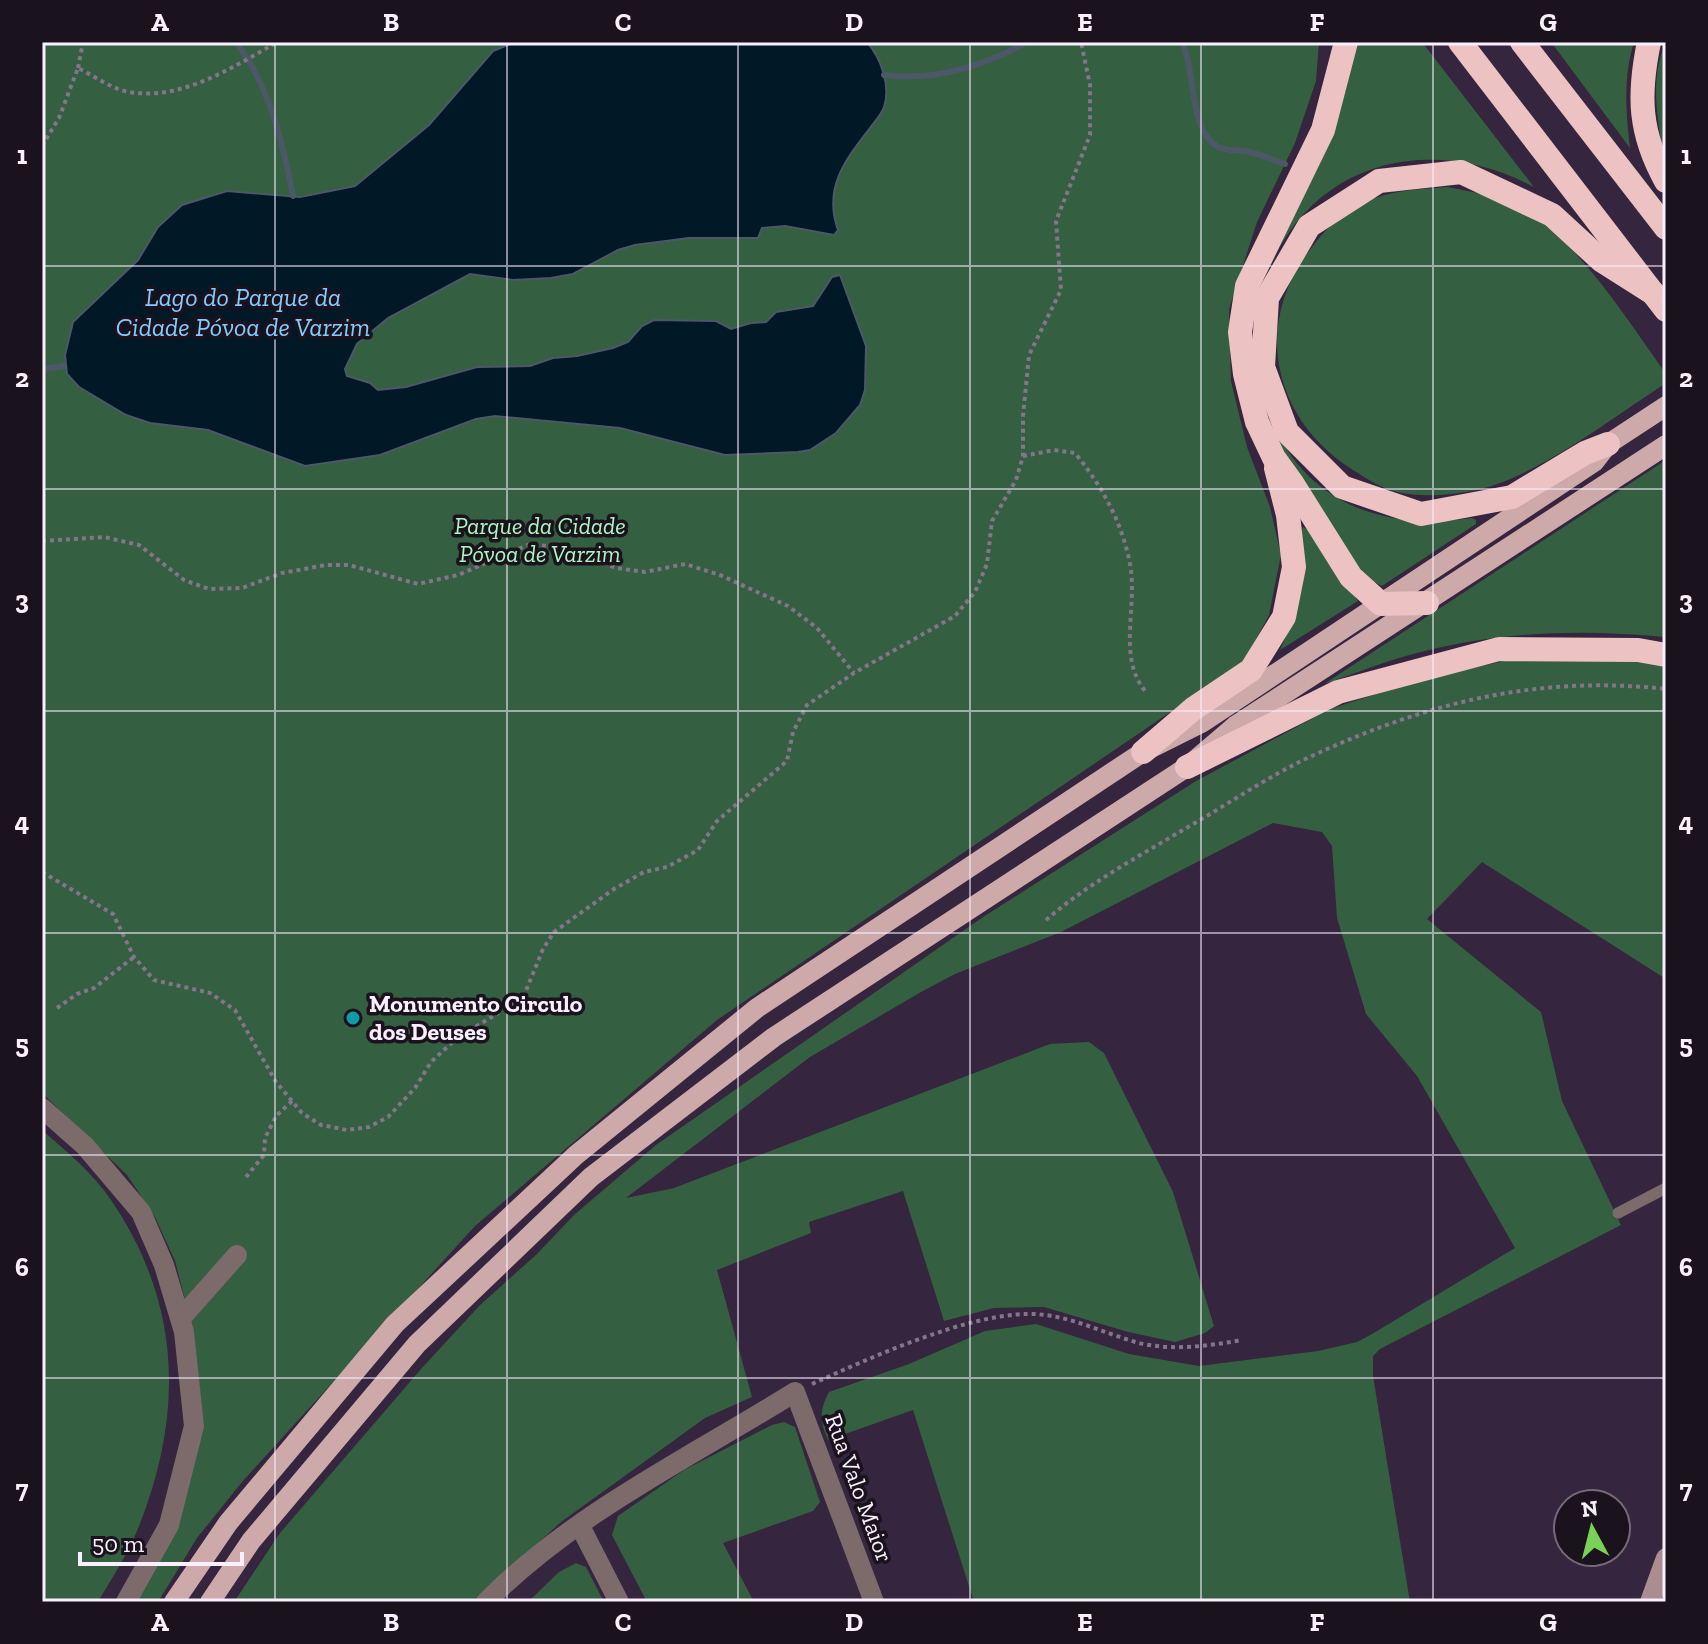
<svg xmlns="http://www.w3.org/2000/svg" width="1708" height="1644" font-family="'Zilla Slab',serif">
<style>
.green{fill:#345f40}
.water{fill:#011827;stroke:#4c5868;stroke-width:2}
.lines{fill:none;stroke-linecap:round;stroke-linejoin:round}
.stream{stroke:#4c5868;stroke-width:6}
.path{stroke:#83758a;stroke-width:4;stroke-dasharray:4 4;stroke-linecap:butt}
.lane{stroke:#7d6b6c;stroke-width:11}
.street{stroke:#7d6b6c;stroke-width:20}
.secondary{stroke:#aa8e8f;stroke-width:20}
.primary{stroke:#cda9aa;stroke-width:20}
.highway{stroke:#ecc2c2;stroke-width:24}
.grid{fill:none;stroke:#faefff;stroke-width:2;stroke-opacity:0.55}
.culture-dot{fill:#0f9aa8;stroke:#1a121d;stroke-width:3}
.labels{text-anchor:middle;stroke-width:7;stroke-linejoin:round;paint-order:stroke}
.park-label{font-size:24px;font-style:italic;fill:#aef6bf;stroke:#1a121d}
.poi-label{font-size:24px;font-weight:bold;fill:#faefff;stroke:#1a121d;text-anchor:start}
.street-label{font-size:24px;fill:#faefff;stroke:#1a121d}
.water-label{font-size:26px;font-style:italic;fill:#82ccff;stroke:#1a121d}
.neatline{fill:none;stroke:#faefff;stroke-width:3}
.grid-label{font-size:26px;text-anchor:middle;font-weight:bold;fill:#faefff}
</style>
<rect width="100%" height="100%" fill="#36253e"/>
<g class="green">
<polygon points="42,42 1319,42 1316,81 1295,143 1257,222 1229,309 1231,381 1247,447 1270,507 1281,555 1269,615 1244,662 717,1020 475,1226 242,1482 197,1538 158,1602 134,1602 204,1427 193,1331 175,1261 155,1217 127,1175 42,1093"/>
<path d="M 1355,42 L 1422,42 L 1534,187 C 1438,136 1325,155 1274,258 C 1263,280 1254,302 1252,327 C 1250,357 1257,388 1269,415 C 1305,504 1383,531 1472,518 L 1476,520 L 1476,524 L 1382,586 L 1360,575 L 1350,565 C 1335,540 1321,515 1306,491 C 1249,395 1223,333 1283,229 C 1317,169 1347,112 1355,42 Z"/>
<path d="M 1551,42 L 1634,42 C 1623,77 1626,112 1630,148 Z"/>
<path d="M 1666,42 L 1666,157 L 1662,148 C 1657,112 1650,76 1666,42 Z"/>
<path d="M 1447,187 C 1473,192 1500,196 1524,210 C 1580,243 1628,321 1666,374 L 1666,383 C 1615,416 1539,475 1481,489 C 1456,495 1423,498 1397,492 C 1382,489 1366,478 1353,470 C 1274,420 1252,327 1309,251 C 1326,228 1347,207 1375,198 C 1397,190 1423,189 1447,187 Z"/>
<path d="M 1666,460 L 1666,637 C 1580,629 1501,631 1417,653 C 1385,661 1354,674 1324,684 Z"/>
<path d="M 1303,527 L 1308,530 L 1358,601 L 1280,650 C 1303,602 1304,583 1301,531 Z"/>
<path d="M 1592,658 L 1666,664 L 1666,979 L 1482,862 L 1427,919 L 1541,1012 L 1562,1101 L 1621,1225 L 1380,1349 L 1373,1356 L 1373,1376 L 1410,1602 L 974,1602 L 913,1410 L 828,1440 C 820,1422 819,1410 829,1392 L 909,1364 L 985,1331 L 1036,1324 L 1129,1354 L 1199,1366 L 1318,1351 L 1357,1342 L 1372,1334 L 1515,1248 L 1417,1076 L 1366,1014 L 1337,918 L 1332,846 L 1322,832 L 1273,823 L 1061,932 L 955,974 L 921,992 L 810,1057 L 626,1198 L 674,1188 L 1050,1044 L 1089,1042 L 1104,1053 L 1173,1192 L 1214,1326 L 1205,1333 L 1175,1342 L 1128,1332 L 1044,1307 L 994,1308 L 944,1321 L 903,1191 L 809,1222 L 811,1233 L 717,1270 L 752,1397 L 705,1418 L 561,1522 L 474,1602 L 234,1602 L 280,1533 L 421,1369 L 480,1305 L 537,1254 L 574,1215 L 656,1145 L 983,917 L 1196,781 L 1330,709 L 1426,678 L 1514,659 Z"/>
<path d="M 42,1130 C 66,1151 93,1173 111,1200 C 184,1307 184,1421 134,1538 C 124,1560 110,1581 98,1602 L 42,1602 Z"/>
<polygon points="784,1422 795,1427 820,1502 813,1511 723,1543 754,1602 647,1602 612,1535 618,1516 684,1470 772,1425"/>
<polygon points="576,1563 586,1567 604,1602 528,1602 559,1572"/>
</g>
<path class="water" d="M 515,42 L 867,42 C 881,58 891,86 884,107 C 882,114 874,122 870,128 C 845,160 823,188 838,230 L 834,235 L 785,226 L 762,228 L 758,238 L 689,238 L 635,245 L 618,250 L 573,274 L 551,278 L 513,280 L 470,274 L 388,318 L 357,344 L 345,369 L 347,376 L 370,383 L 378,390 L 406,387 L 477,367 L 530,366 L 553,358 L 577,356 L 613,348 L 628,342 L 642,326 L 654,320 L 716,321 L 731,329 L 751,323 L 766,322 L 776,312 L 813,306 L 832,277 L 840,275 L 866,346 L 865,390 L 860,405 L 836,433 L 810,450 L 798,452 L 725,455 L 620,428 L 495,416 L 476,419 L 380,455 L 305,466 L 208,430 L 150,423 L 126,415 L 79,387 L 67,374 L 65,355 L 73,322 L 138,260 L 158,227 L 182,205 L 227,191 L 300,197 L 355,186 L 429,125 L 493,51 Z"/>
<g class="lines">
<g class="stream">
<path d="M 236,42 C 269,85 283,143 293,196"/>
<path d="M 1182,42 C 1196,70 1188,130 1218,147 C 1226,151 1240,150 1249,152 C 1261,154 1273,160 1285,164"/>
<path d="M 884,75 C 934,81 984,66 1027,42"/>
<polyline points="42,369 64,366"/>
</g>
<g class="path">
<polyline points="78,68 83,42"/>
<path d="M 42,146 L 59,118 L 78,68 C 94,76 112,89 129,92 C 183,101 232,67 278,42"/>
<path d="M 1023,456 L 1054,450 L 1075,453 C 1102,486 1122,522 1130,564 C 1138,607 1117,656 1145,691"/>
<polyline points="42,541 104,537 139,545 184,580 209,589 242,588 282,573 326,565 349,565 418,584 458,575 530,544 564,548 616,568 645,572 685,564 720,575 788,606 817,628 854,673"/>
<polyline points="42,872 113,914 134,957 154,980 210,993 235,1010 276,1082 302,1113 321,1125 347,1130 369,1127 388,1117 415,1088 431,1062 457,1038 523,998 543,949 554,932 614,889 644,872 667,867 698,850 717,821 787,761 793,732 807,705 854,673 955,616 975,592 987,564 992,521 1016,480 1023,456 1023,416 1029,355 1061,290 1056,221 1090,135 1090,85 1081,42"/>
<path d="M 1046,920 C 1090,882 1143,854 1193,824 C 1233,801 1272,774 1314,755 C 1429,702 1539,675 1666,689"/>
<polyline points="57,1008 77,994 94,988 134,957"/>
<polyline points="246,1177 264,1155 265,1138 276,1116 292,1101"/>
<path d="M 812,1384 C 870,1358 964,1315 1027,1314 C 1066,1313 1102,1333 1139,1343 C 1173,1351 1208,1346 1242,1340"/>
</g>
<polyline class="lane" points="1618,1213 1666,1188"/>
<g class="street">
<polyline points="42,1108 85,1146 141,1212 164,1265 184,1332 194,1426 169,1525 126,1602"/>
<polyline points="181,1318 237,1255"/>
<polyline points="580,1526 619,1602"/>
<path d="M 486,1602 C 574,1513 691,1457 795,1392 L 874,1602"/>
</g>
<polyline class="secondary" points="1650,1602 1666,1558"/>
<g class="primary">
<polyline points="174,1602 228,1523 395,1324 576,1155 757,1008 1143,752 1203,722 1594,462 1608,444 1666,406"/>
<polyline points="210,1602 251,1541 417,1344 591,1177 774,1037 1187,767 1235,726 1666,445"/>
</g>
<g class="highway">
<polyline points="1346,42 1323,130 1247,286 1240,332 1245,374 1257,422 1274,458 1292,483 1351,577 1381,604 1427,603"/>
<polyline points="1460,42 1666,310"/>
<polyline points="1522,42 1666,228"/>
<path d="M 1649,42 C 1638,95 1639,133 1666,181"/>
<polyline points="1608,444 1585,453 1512,497 1421,514 1342,487 1287,432 1263,367 1267,298 1309,226 1379,181 1461,172 1552,215 1601,260 1653,293"/>
<polyline points="1143,752 1193,709 1251,670 1284,617 1294,567 1288,515 1276,468"/>
<polyline points="1187,767 1338,692 1499,649 1638,650 1666,655"/>
</g>
</g>
<path class="grid" d="M 275,42 L 275,1602M 507,42 L 507,1602M 738,42 L 738,1602M 970,42 L 970,1602M 1201,42 L 1201,1602M 1433,42 L 1433,1602M 42,266 L 1666,266M 42,489 L 1666,489M 42,711 L 1666,711M 42,933 L 1666,933M 42,1155 L 1666,1155M 42,1378 L 1666,1378"/>
<circle class="culture-dot" cx="353" cy="1018" r="8"/>
<g class="labels">
<g class="park-label">
<text x="540" y="534">Parque da Cidade<tspan x="540" dy="28">Póvoa de Varzim</tspan></text>
</g>
<g class="poi-label">
<text x="369" y="1012">Monumento Circulo<tspan x="369" dy="28">dos Deuses</tspan></text>
</g>
<g class="street-label">
<text transform="translate(859 1488) rotate(70)" y="8">Rua Valo Maior</text>
</g>
<g class="water-label">
<text x="243" y="306">Lago do Parque da<tspan x="243" dy="30">Cidade Póvoa de Varzim</tspan></text>
</g>
</g>
<rect width="1708" height="1644" fill="none" stroke="#1a121d" stroke-width="88"/>
<g transform="translate(1592 1528) rotate(353)"><circle r="38" fill="#1a121d" stroke="#746a77" stroke-width="2"/>
<path d="M0-6L14 30L0 20L-14 30Z" fill="#79d158"/>
<text y="-12" font-size="22" font-weight="bold" text-anchor="middle" fill="#faefff">N</text>
</g>
<path d="M80 1552v12h162v-12" fill="none" stroke="#faefff" stroke-width="4"/>
<text x="92" y="1552" font-size="24" fill="#faefff" stroke="#1a121d" stroke-width="6" paint-order="stroke">50 m</text>
<rect x="44" y="44" width="1620" height="1556" class="neatline"/>
<g class="grid-label">
<text x="160" y="31">A</text>
<text x="391" y="31">B</text>
<text x="623" y="31">C</text>
<text x="854" y="31">D</text>
<text x="1085" y="31">E</text>
<text x="1317" y="31">F</text>
<text x="1548" y="31">G</text>
<text x="22" y="164">1</text>
<text x="1686" y="164">1</text>
<text x="22" y="387">2</text>
<text x="1686" y="387">2</text>
<text x="22" y="609">3</text>
<text x="1686" y="609">3</text>
<text x="22" y="831">4</text>
<text x="1686" y="831">4</text>
<text x="22" y="1053">5</text>
<text x="1686" y="1053">5</text>
<text x="22" y="1276">6</text>
<text x="1686" y="1276">6</text>
<text x="22" y="1498">7</text>
<text x="1686" y="1498">7</text>
<text x="160" y="1631">A</text>
<text x="391" y="1631">B</text>
<text x="623" y="1631">C</text>
<text x="854" y="1631">D</text>
<text x="1085" y="1631">E</text>
<text x="1317" y="1631">F</text>
<text x="1548" y="1631">G</text>
</g>
</svg>
